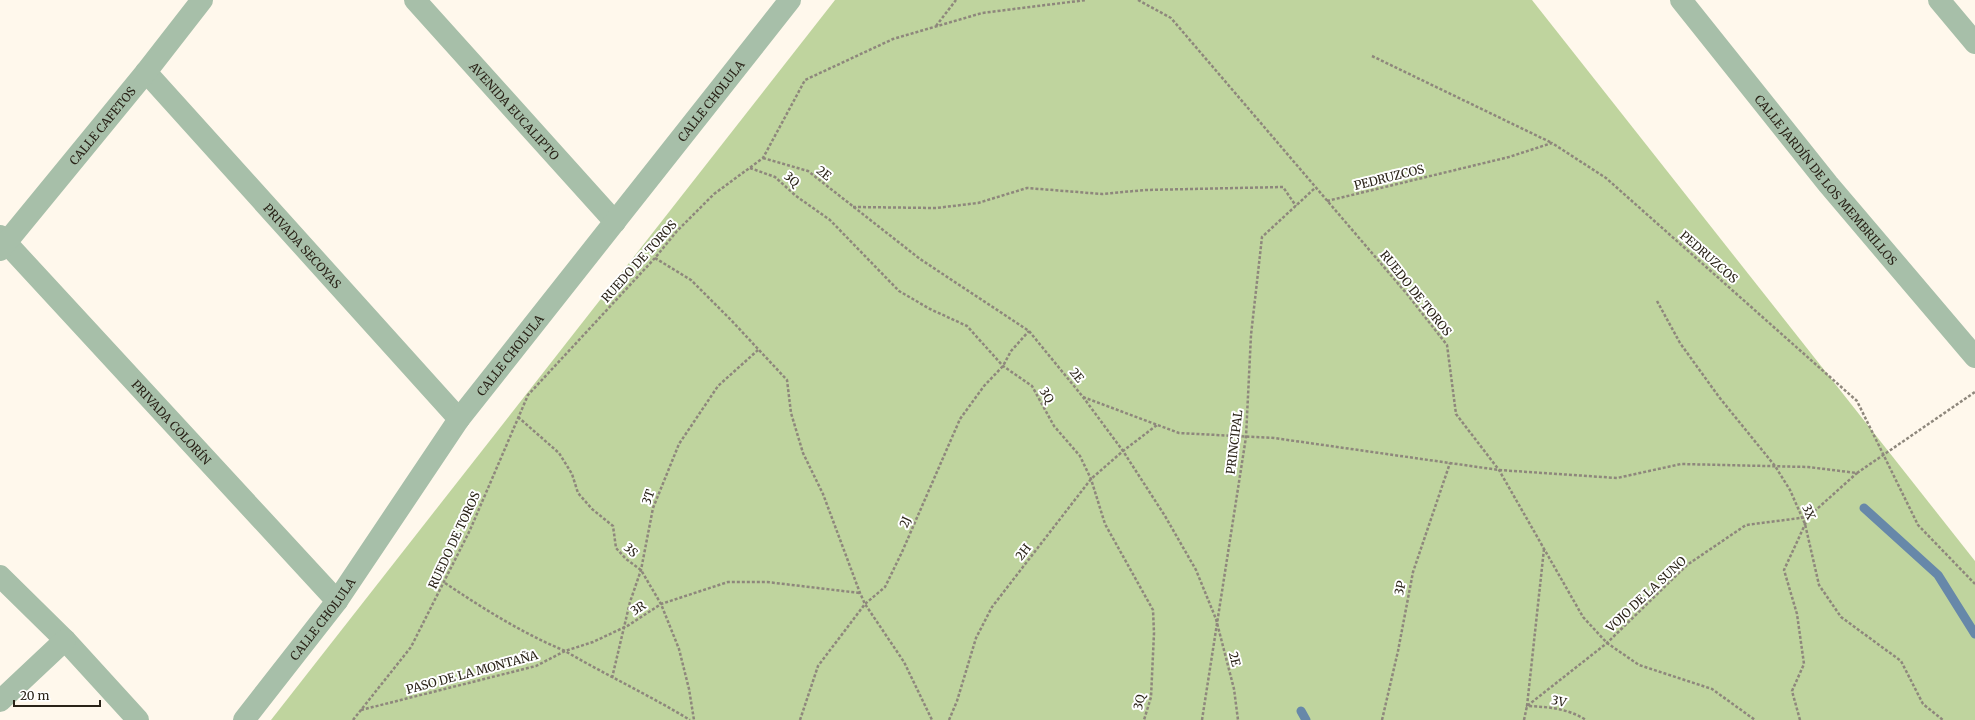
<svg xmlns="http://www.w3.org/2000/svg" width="1975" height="720" viewBox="0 0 1975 720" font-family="Merriweather,serif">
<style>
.green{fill:#bfd49e}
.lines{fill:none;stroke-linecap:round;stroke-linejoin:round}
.stream{stroke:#6788a9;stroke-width:9}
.path{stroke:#8e877c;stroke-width:2.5;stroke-dasharray:3 2;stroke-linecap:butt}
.minor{stroke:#a7bfa9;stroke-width:22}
.labels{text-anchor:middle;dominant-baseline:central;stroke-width:4;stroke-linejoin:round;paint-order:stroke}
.street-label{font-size:12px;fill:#2a2318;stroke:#fff}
</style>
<rect width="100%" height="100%" fill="#fff8ec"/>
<polygon class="green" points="835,0 1532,0 1975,561 1975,720 271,720"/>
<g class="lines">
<g class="stream">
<polyline points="1864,508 1938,575 1975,634"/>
<polyline points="1301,711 1306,720"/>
</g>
<g class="path">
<polyline points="1138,0 1171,18 1407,294 1447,345 1456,414 1499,470 1583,617 1607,643 1639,665 1712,689 1755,720"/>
<polyline points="936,26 956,0"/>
<polyline points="1372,56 1552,143"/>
<polyline points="763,158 808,171 920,259 1029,331 1083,397 1123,451 1165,516 1196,570 1216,619 1234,689 1238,720"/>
<polyline points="750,168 775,177 796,196 830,220 899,291 930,309 967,326 1003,366 1032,386 1054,426 1080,456 1091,479 1105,524 1153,610 1154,633 1151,697 1144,720"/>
<polyline points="1327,201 1509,157 1552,143 1606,178 1857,401 1918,525 1975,584"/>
<polyline points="853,207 936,208 978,203 1027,188 1102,194 1145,190 1283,187 1296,206"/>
<polyline points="655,258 691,280 731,320 787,380 791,413 803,453 823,494 860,593 865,604 904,662 932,720"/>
<polyline points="1657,301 1680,343 1719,397 1775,466 1790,490 1805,524 1819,585 1841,617 1901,661 1923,704 1943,720"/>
<polyline points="1083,397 1179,433 1274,438 1499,470 1617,478 1681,464 1808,467 1857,473 1975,392"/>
<polyline points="518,417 559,453 572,474 578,493 592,509 613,526 616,548 626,559 641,570 661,604 679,649 689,689 694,720"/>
<path d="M 1544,549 L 1527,706 C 1548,707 1567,708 1586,720"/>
<path d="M 445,583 C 484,609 522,633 565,651 L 593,642 L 629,625 L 661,604 L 728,582 L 767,582 L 860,593"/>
<polyline points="612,678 630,602 641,570 653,508 679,444 718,386 758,350"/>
<path d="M 361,710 L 536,666 L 565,651 C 606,675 649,695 690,720"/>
<polyline points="353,720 411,647 470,530 528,395 655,258 677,231 714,194 763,158 805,80 893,39 982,13 1086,0"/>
<polyline points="800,720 818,666 865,604 885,587 902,552 960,419 984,386 1003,366 1011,351 1029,331"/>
<polyline points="949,720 957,701 976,638 992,607 1091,479 1123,451 1157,425"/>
<polyline points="1202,720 1246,437 1251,335 1262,237 1315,188"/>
<polyline points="1382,720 1398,651 1413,572 1450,463"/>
<polyline points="1524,720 1527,706 1607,643 1687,565 1746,525 1808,517 1857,473"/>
<polyline points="1800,720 1792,691 1804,664 1797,614 1784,570 1808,518"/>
</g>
<g class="minor">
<path id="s1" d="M 415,0 L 615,222"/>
<path id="s2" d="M 1681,0 L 1828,184 L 1975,357"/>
<polyline points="1939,0 1975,43"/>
<path id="s3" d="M 146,72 L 459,419"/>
<path id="s4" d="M 0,236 L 337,601"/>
<path id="s5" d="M 0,250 L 146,72 L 202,0"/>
<polyline points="0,576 65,640 138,720"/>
<polyline points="0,701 65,640"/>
<path id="s6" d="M 244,720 L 337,601 L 459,419 L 790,0"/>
</g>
</g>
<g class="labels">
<g class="street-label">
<text stroke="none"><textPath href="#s6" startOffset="776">CALLE CHOLULA</textPath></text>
<text stroke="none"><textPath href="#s1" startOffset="149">AVENIDA EUCALIPTO</textPath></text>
<text stroke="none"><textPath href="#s5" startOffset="161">CALLE CAFETOS</textPath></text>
<text transform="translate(824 173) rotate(38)">2E</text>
<text transform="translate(1389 177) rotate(-14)">PEDRUZCOS</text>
<text transform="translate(792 179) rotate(42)">3Q</text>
<text stroke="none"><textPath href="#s2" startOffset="231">CALLE JARDÍN DE LOS MEMBRILLOS</textPath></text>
<text stroke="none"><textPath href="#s3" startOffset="234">PRIVADA SECOYAS</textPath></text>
<text transform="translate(1709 257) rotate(41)">PEDRUZCOS</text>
<text transform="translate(639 261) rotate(-48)">RUEDO DE TOROS</text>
<text transform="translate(1416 293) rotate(51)">RUEDO DE TOROS</text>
<text stroke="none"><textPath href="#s6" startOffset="452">CALLE CHOLULA</textPath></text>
<text transform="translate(1077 375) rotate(51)">2E</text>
<text transform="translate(1047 395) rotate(61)">3Q</text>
<text stroke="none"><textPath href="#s4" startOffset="253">PRIVADA COLORÍN</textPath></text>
<text transform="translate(1234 442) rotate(-83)">PRINCIPAL</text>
<text transform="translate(648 497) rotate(-70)">3T</text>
<text transform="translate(1809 512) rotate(67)">3X</text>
<text transform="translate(905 522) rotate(-67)">2J</text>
<text transform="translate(454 540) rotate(-65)">RUEDO DE TOROS</text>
<text transform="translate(631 550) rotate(44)">3S</text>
<text transform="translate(1023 552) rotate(-52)">2H</text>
<text transform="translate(1400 588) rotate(-77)">3P</text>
<text transform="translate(1646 594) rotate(-43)">VOJO DE LA SUNO</text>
<text transform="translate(638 608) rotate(-33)">3R</text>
<text stroke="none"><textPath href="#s6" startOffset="128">CALLE CHOLULA</textPath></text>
<text transform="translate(1235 659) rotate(76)">2E</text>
<text transform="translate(472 672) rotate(-15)">PASO DE LA MONTAÑA</text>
<text transform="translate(1559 701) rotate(13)">3V</text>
<text transform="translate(1139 702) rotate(-77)">3Q</text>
</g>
</g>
<path d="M14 700v6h86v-6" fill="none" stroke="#2a2318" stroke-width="2"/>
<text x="20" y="700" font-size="12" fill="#2a2318" stroke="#ffffff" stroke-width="3" paint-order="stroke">20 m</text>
</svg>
